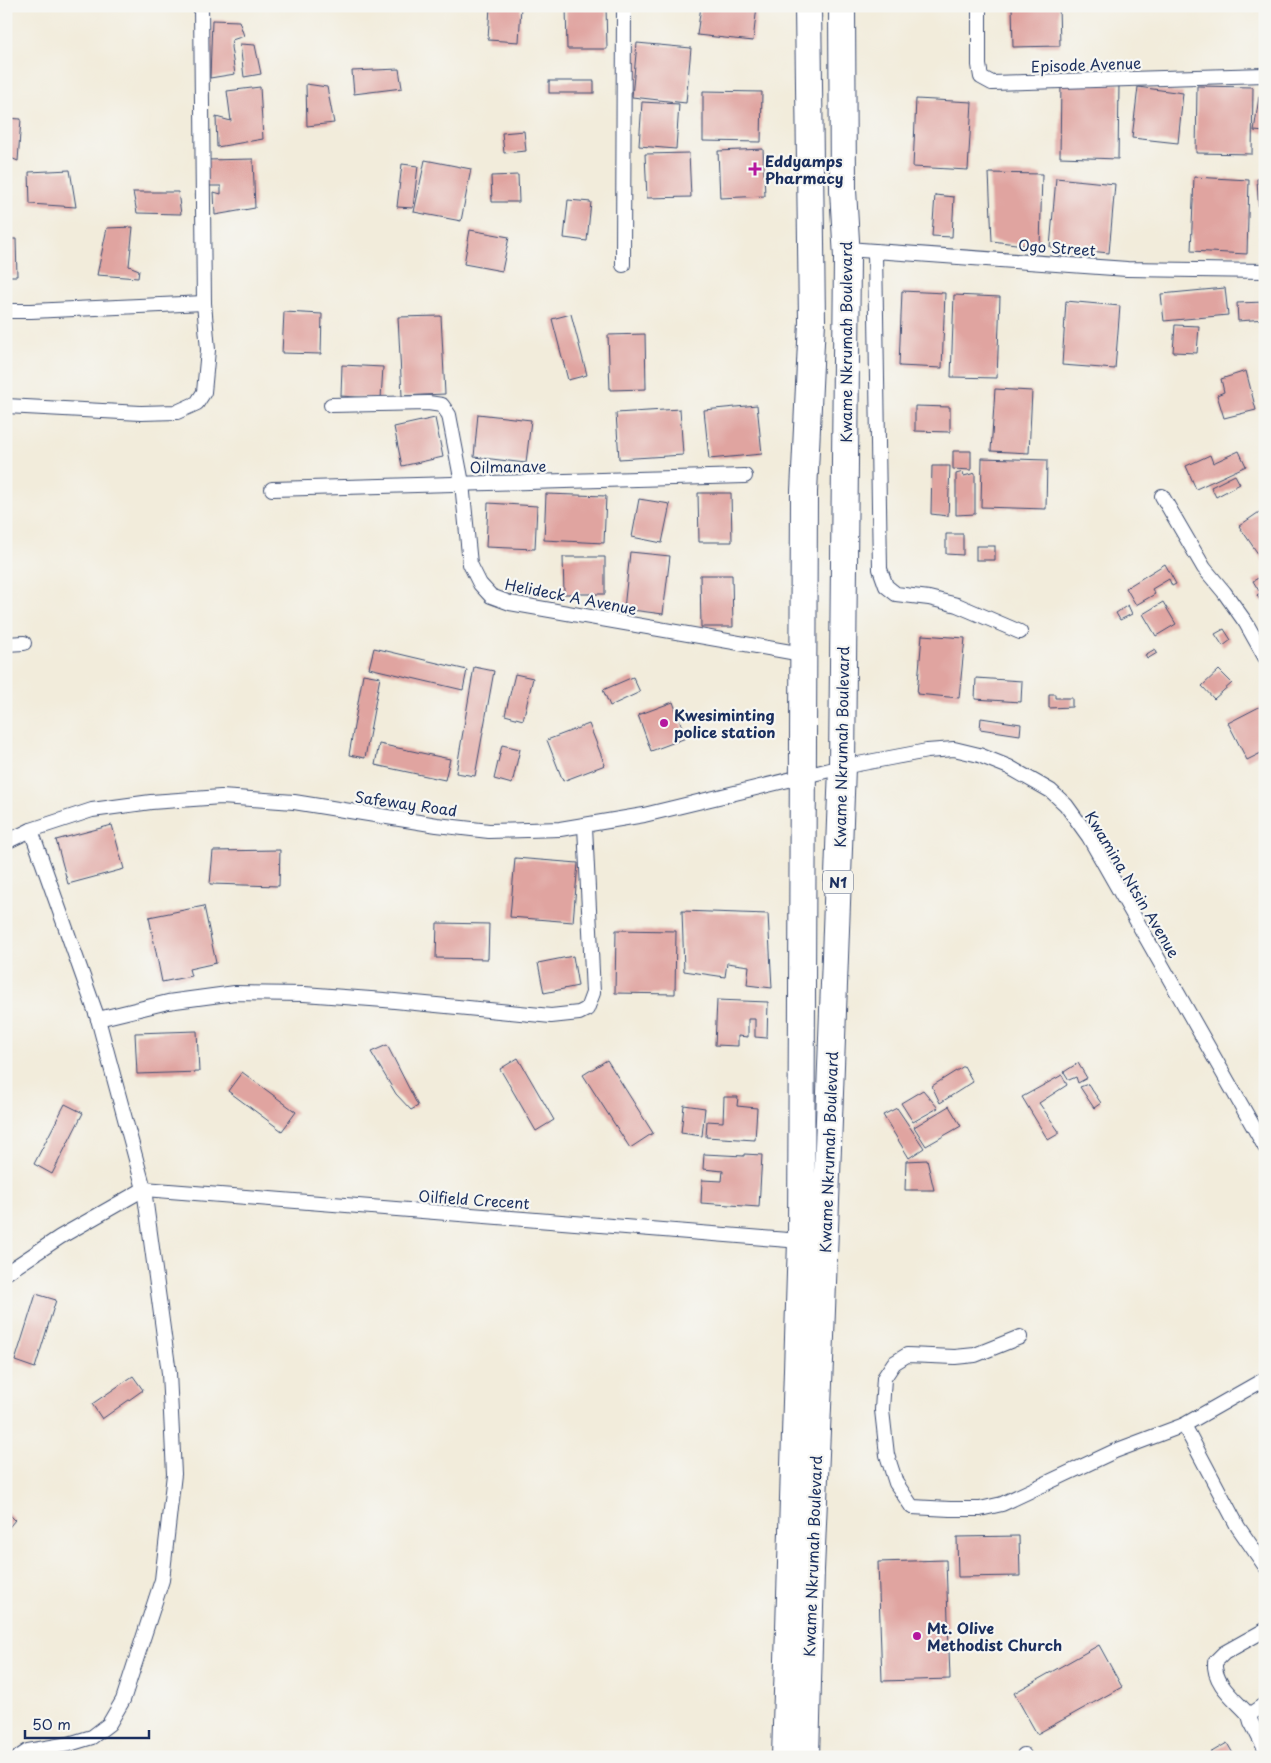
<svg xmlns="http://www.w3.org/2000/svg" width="1271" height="1763" viewBox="0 0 1271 1763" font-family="'Playpen Sans',sans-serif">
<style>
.building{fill:#e0a4a0}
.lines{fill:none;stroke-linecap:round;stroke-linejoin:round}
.street-casing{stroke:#3b4b71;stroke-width:16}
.highway-casing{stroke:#3b4b71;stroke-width:28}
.street{stroke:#fff;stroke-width:14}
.highway{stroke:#fff;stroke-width:26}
.poi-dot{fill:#b5179e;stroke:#f6f6f2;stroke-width:2}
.labels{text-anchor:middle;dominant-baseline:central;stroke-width:4.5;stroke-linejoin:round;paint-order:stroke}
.shield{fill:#f6f6f2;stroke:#5d6b8a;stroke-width:1}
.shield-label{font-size:14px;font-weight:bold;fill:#1b2f5e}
.street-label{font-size:15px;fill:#1b2f5e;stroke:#f6f6f2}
.poi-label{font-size:15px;font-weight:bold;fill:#1b2f5e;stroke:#f6f6f2;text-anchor:start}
</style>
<rect width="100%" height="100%" fill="#f6f6f2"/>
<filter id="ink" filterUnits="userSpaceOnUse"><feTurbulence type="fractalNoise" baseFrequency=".02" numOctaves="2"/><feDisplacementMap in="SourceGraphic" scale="10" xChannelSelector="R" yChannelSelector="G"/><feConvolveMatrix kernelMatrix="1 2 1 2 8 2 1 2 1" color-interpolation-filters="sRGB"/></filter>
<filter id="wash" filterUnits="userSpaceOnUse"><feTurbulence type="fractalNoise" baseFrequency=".0096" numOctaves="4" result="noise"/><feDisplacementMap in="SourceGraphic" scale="20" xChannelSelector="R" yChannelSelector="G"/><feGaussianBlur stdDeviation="1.12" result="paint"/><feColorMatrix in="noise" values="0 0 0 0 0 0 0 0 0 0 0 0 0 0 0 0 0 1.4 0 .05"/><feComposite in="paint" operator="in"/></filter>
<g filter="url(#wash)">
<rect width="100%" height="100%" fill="#f2ecdb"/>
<g id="blocks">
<g class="building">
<polygon points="490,6 521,6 519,42 488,40"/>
<polygon points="566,6 606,6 607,49 567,49"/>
<polygon points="701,6 757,6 753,41 697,35"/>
<polygon points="1012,6 1059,6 1060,46 1013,47"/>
<polygon points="212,20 239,21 244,36 232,40 231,47 235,74 210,78"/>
<polygon points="637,43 691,48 686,103 632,97"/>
<polygon points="240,44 255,45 261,74 244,77"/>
<polygon points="399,69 402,88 354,94 352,71"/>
<rect x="549" y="81" width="45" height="12"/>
<polygon points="1061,83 1119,84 1118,159 1060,157"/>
<polygon points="306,84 327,87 334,123 307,126"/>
<polygon points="1197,86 1253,87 1252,154 1196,153"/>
<polygon points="260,87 263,139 217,147 216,117 231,121 227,91"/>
<polygon points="1138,87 1183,93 1178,143 1132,138"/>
<polygon points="703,91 762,92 761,142 703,141"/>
<polygon points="1259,97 1265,97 1265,132 1254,131"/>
<polygon points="916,99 972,102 968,170 913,167"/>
<polygon points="642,102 679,104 676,149 639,146"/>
<polygon points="6,118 21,119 18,161 6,156"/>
<polygon points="524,131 526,151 504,153 502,133"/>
<polygon points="763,149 765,196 720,198 718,151"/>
<polygon points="689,153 691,197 647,198 645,154"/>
<polygon points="253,159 255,208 215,215 214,192 221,194 221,186 207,186 206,160"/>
<polygon points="425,160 471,169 461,221 414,212"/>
<polygon points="402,164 418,166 413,208 397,207"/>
<polygon points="70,170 76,207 30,204 29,172"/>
<polygon points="989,173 1042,174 1040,247 992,241"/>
<polygon points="518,175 519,202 492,202 491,176"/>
<polygon points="1194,177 1249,180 1247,254 1191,251"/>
<polygon points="1056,178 1115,184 1109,253 1050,247"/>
<polygon points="1265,178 1265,250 1261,251 1257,179"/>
<polygon points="133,192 178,192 181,214 137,213"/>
<polygon points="935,195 954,197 952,237 932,236"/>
<polygon points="568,200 591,202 587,241 564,238"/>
<polygon points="133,227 129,266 139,270 138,278 97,275 107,228"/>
<polygon points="470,230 509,237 502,271 464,264"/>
<polygon points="6,239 16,239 17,276 6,276"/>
<polygon points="1225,288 1228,315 1164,321 1161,294"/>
<polygon points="902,291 945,293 942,368 899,366"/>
<polygon points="954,295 1000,297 997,378 951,377"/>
<polygon points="1066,301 1120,306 1115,369 1062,365"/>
<polygon points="1265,302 1265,319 1238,321 1237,303"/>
<polygon points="284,312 322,314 321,354 282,353"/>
<polygon points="571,314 587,375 568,380 552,319"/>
<polygon points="441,316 445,394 402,396 398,317"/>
<polygon points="1175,325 1199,326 1197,353 1173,352"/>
<polygon points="645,334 646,389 610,390 608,335"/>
<polygon points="342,365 383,367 381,399 341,396"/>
<polygon points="1246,371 1256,410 1224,418 1217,395 1224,392 1221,379"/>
<polygon points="995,389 1032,391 1029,453 991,451"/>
<polygon points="757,405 762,454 709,459 704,410"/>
<polygon points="915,406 950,407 950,432 915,431"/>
<polygon points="680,409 683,455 619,459 616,413"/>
<polygon points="478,414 531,420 526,463 474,457"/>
<polygon points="435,418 443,457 402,466 394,427"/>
<polygon points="953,451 971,451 971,470 953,469"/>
<polygon points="1239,451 1246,466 1196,489 1186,466 1210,455 1213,463"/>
<polygon points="982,458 1047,460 1046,509 981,507"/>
<polygon points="932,466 950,466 948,516 931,514"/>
<polygon points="963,472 964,476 975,473 975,514 956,515 956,474"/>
<polygon points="1235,475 1240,484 1216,497 1211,487"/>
<polygon points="698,493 731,493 732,542 699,542"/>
<polygon points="546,494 606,496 604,543 544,540"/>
<polygon points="639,499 670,504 662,543 632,537"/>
<polygon points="488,503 537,506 535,549 486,547"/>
<polygon points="1265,508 1265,564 1239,526"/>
<polygon points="946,534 963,534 963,555 946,554"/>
<rect x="976" y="546" width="19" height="14"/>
<polygon points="630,552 670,556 663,614 624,609"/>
<polygon points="563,557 605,557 605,594 564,594"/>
<polygon points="1165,564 1176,584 1172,586 1169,579 1152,589 1155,594 1136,605 1126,588"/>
<polygon points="700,575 732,575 733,627 701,627"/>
<polygon points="1262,576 1265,581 1265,588 1259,591 1253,581"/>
<polygon points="1265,590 1265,600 1261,602 1257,595"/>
<polygon points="1163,602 1176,624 1156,636 1143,614"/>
<polygon points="1128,605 1132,614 1120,620 1116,613"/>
<polygon points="1224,629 1231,640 1223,646 1215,634"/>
<polygon points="922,635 965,638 959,698 917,694"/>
<polygon points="374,648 467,670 463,690 369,668"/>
<polygon points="1155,649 1157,653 1147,659 1145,655"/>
<polygon points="474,667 494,671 475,776 456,773"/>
<polygon points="1219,670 1232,683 1214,699 1202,686"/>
<polygon points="363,674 380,677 365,758 349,755"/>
<polygon points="515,674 533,678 523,720 505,715"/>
<polygon points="633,677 640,692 610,706 603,690"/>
<polygon points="976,678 1022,681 1021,702 975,699"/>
<polygon points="1049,694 1055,694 1055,698 1072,698 1072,707 1049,708"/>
<polygon points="673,702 686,738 651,751 638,715"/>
<polygon points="1265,704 1265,751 1247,760 1228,723"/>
<polygon points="981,718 1021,724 1020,735 980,729"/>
<polygon points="589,724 605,765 563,781 547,740"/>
<polygon points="379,744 450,759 445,780 375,765"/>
<polygon points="502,745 520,749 512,784 494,779"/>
<polygon points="112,825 124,869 68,884 56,840"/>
<polygon points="280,850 279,886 210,884 213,851"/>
<polygon points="515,858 578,863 573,922 510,917"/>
<polygon points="204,906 216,963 189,969 191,976 162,982 149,917"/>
<polygon points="682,911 768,914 772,988 747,985 749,966 727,963 725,977 684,971"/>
<polygon points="437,923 489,924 488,959 436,958"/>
<polygon points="616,930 676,931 675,994 615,993"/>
<polygon points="573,956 578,986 544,993 538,963"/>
<polygon points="717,1000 768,1002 767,1038 755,1037 755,1019 748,1019 748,1037 738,1036 738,1046 715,1045"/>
<polygon points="197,1031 199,1072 137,1074 135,1033"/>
<polygon points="387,1045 418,1106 411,1110 396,1094 371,1052"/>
<polygon points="518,1058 554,1120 536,1131 500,1069"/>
<polygon points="607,1060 653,1133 630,1148 583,1075"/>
<polygon points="1078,1063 1087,1078 1078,1083 1076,1077 1069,1080 1064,1072"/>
<polygon points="964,1066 973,1082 940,1103 932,1086"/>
<polygon points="242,1072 296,1112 282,1131 228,1091"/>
<polygon points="1062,1075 1067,1085 1039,1103 1060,1133 1048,1140 1022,1097"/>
<polygon points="1088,1084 1101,1103 1094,1108 1080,1087"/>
<polygon points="923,1090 938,1108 913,1122 901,1103"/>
<polygon points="724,1097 738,1097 737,1106 757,1108 755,1140 706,1137 707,1121 723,1122"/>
<polygon points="65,1104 83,1113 52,1174 34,1164"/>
<polygon points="684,1105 705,1108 702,1136 681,1133"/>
<polygon points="949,1106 961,1126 926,1146 914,1127"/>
<polygon points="897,1108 924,1148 909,1158 883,1115"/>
<polygon points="704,1154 744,1156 744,1154 762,1155 759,1207 701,1203 702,1180 722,1181 723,1171 703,1169"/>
<polygon points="927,1160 934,1190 905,1190 906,1161"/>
<polygon points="36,1294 56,1300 35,1368 15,1361"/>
<polygon points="133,1376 143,1390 102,1419 92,1404"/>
<polygon points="6,1511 15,1520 6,1531"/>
<polygon points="1019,1536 1020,1576 958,1577 957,1537"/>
<polygon points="946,1560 950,1679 882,1681 878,1562"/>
<polygon points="1099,1645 1122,1687 1037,1734 1014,1693"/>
<polygon points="1227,1743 1235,1757 1203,1757"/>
</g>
</g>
</g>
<g filter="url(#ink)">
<use href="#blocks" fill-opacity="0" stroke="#3b4b71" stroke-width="1"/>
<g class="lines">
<g class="street-casing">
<g id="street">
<polyline points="979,6 979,65 981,77 992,83 1265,75"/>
<polyline points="847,249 1127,269 1265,271"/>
<polyline points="875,251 880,569 886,586 896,594 929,598 957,605 1020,632"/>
<polyline points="623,265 624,6"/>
<polyline points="6,311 31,311 204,303"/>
<polyline points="331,405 428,403 442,405 449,415 462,483 470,564 480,584 491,596 510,603 802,654"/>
<polyline points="6,406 141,413 177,412 197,403 204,392 208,350 204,303 201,6"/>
<polyline points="272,489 745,476"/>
<polyline points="1162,496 1204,568 1224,592 1246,623 1265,657"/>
<polyline points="6,644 24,643"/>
<polyline points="6,842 31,830 92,810 151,802 221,797 294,802 437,825 489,831 560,829 644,815 842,767 927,751 954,749 979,755 1009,767 1051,791 1066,805 1089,837 1265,1147"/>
<polyline points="98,1019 168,1002 235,993 304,994 384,1000 551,1016 579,1013 587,1009 593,993 585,826"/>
<polyline points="144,1189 801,1241"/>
<polyline points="6,1273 60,1237 144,1189"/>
<polyline points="1020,1337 975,1355 955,1357 907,1355 894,1363 884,1378 882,1410 887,1455 896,1483 912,1507 950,1509 980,1509 1002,1504 1115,1451 1184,1425 1265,1379"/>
<polyline points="1184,1425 1238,1527 1265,1566"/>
<path d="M 1265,1630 L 1224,1653 L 1215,1662 C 1213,1684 1236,1700 1249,1715 L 1251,1722 L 1265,1749"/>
<polyline points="1249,1715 1265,1704"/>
<polyline points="1024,1755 1025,1757"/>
<polyline points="19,1757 28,1751 69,1744 92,1737 109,1724 123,1700 162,1580 174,1474 169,1373 144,1189 98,1019 31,830"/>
</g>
</g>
<g class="highway-casing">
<g id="highway">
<polyline points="785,1757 801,1241 804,492 812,321 808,6"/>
<polyline points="806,1757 811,1570 821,1337 842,767 847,258 843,190 842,6"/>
</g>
</g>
<use href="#street" class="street"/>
<use href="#highway" class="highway"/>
</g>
</g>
<g class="poi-dot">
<path d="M752.5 161.5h5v5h5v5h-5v5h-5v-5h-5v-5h5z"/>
<circle cx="664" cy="723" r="5"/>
<circle cx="917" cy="1636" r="5"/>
</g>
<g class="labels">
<rect class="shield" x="823" y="870.5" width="30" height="23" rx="4"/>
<g class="shield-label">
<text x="838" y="882">N1</text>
</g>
<g class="street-label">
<text transform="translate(1086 64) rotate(-2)">Episode Avenue</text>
<text transform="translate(1057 247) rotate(4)">Ogo Street</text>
<text transform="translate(845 342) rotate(-90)">Kwame Nkrumah Boulevard</text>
<text transform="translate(508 466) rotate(-1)">Oilmanave</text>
<text transform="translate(571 596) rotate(11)">Helideck A Avenue</text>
<text transform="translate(841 747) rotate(-89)">Kwame Nkrumah Boulevard</text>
<text transform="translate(406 803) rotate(8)">Safeway Road</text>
<text transform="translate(1133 884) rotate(59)">Kwamina Ntsin Avenue</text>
<text transform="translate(828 1152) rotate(-88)">Kwame Nkrumah Boulevard</text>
<text transform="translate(474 1199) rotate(4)">Oilfield Crecent</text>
<text transform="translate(812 1556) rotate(-88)">Kwame Nkrumah Boulevard</text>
</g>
<g class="poi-label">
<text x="765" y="160">Eddyamps<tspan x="765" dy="17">Pharmacy</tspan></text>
<text x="674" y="714">Kwesiminting<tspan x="674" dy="17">police station</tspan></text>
<text x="927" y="1627">Mt. Olive<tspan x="927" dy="17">Methodist Church</tspan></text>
</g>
</g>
<rect width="1271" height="1763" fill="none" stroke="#f6f6f2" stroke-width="25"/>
<path d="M25 1730v8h124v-8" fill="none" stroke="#1b2f5e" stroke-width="2.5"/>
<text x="32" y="1730" font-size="15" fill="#1b2f5e" stroke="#f6f6f2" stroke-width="4" paint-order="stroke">50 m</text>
</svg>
